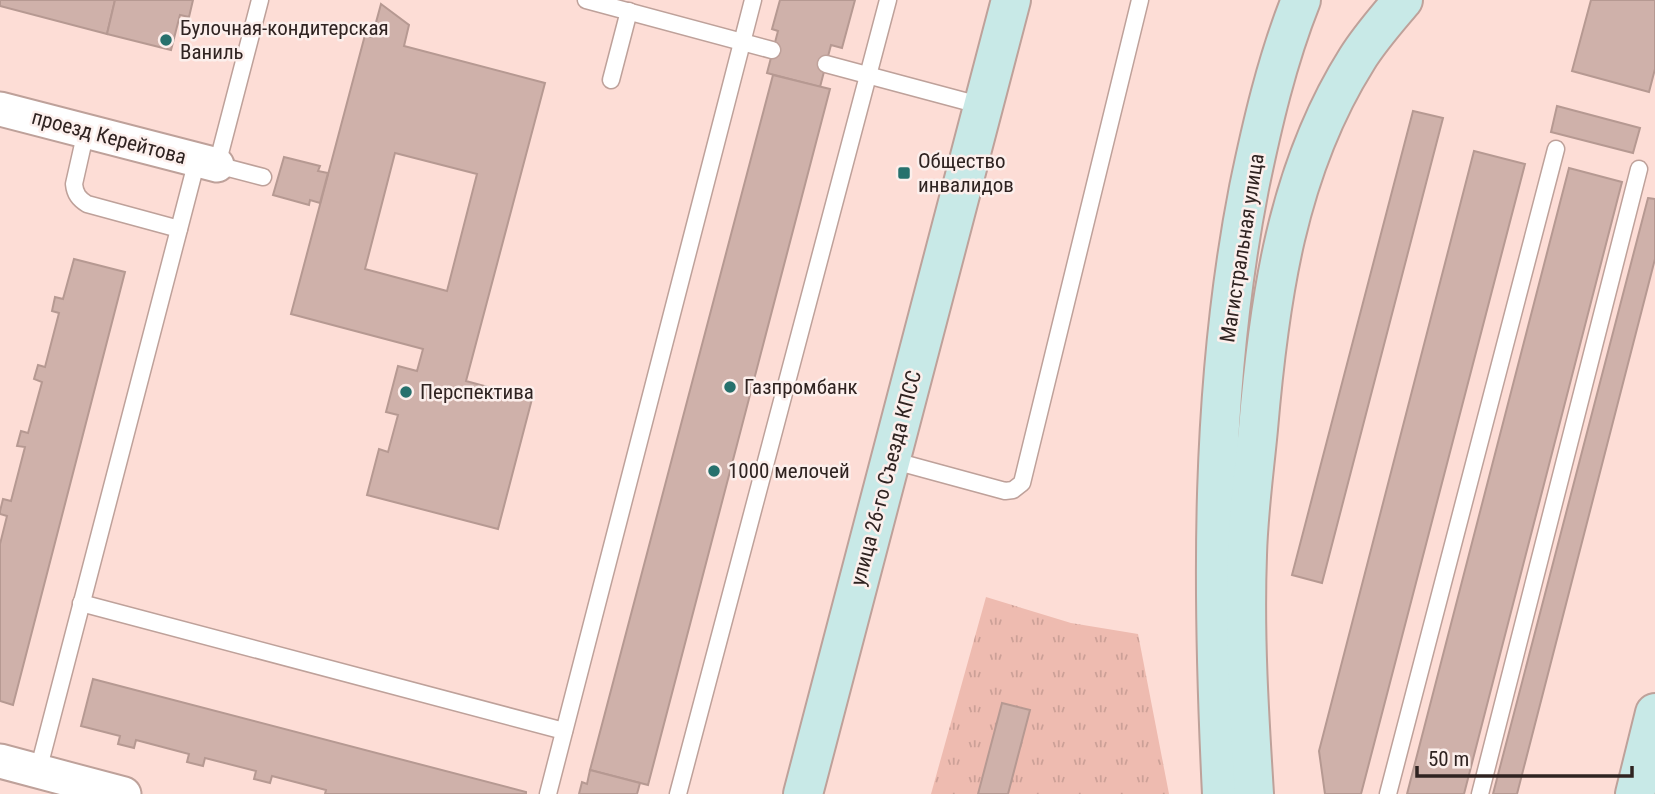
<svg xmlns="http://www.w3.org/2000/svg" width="1655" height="794" viewBox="0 0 1655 794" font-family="'Roboto Condensed',sans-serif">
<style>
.park{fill:url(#park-tufts)}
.building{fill:#cfb1aa;stroke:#b69992;stroke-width:2;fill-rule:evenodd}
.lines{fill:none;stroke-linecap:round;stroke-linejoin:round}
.lane-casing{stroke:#bea19a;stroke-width:19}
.street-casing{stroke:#bea19a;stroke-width:37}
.secondary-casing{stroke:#bea19a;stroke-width:42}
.lane{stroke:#fff;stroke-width:16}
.street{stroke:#fff;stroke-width:33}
.secondary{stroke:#c8e9e7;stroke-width:38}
.poi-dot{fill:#27716d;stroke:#fcefec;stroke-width:2.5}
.labels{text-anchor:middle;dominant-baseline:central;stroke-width:5;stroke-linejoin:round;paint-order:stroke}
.poi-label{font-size:21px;fill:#2f2321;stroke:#fcefec;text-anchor:start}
.street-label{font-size:21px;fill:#2f2321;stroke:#fcefec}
</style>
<defs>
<pattern id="park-tufts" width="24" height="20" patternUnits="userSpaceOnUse" patternTransform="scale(1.75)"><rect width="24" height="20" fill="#eebbb0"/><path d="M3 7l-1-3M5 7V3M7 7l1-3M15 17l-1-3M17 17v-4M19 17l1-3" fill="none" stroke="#cca097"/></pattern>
</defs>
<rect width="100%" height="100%" fill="#fdddd6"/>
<polygon class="park" points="986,597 1071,623 1138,634 1169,794 931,794"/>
<g class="building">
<polygon points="0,0 115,0 107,34 0,6"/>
<polygon points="115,0 193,0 189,17 180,15 171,50 107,34"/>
<polygon points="780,0 855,0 842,48 831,45 820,87 767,73 778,31 772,29"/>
<polygon points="1591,0 1655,0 1655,69 1649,92 1572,71"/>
<path d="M 381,4 L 409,25 L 404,46 L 545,83 L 466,381 L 532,399 L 498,529 L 367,495 L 379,449 L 388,452 L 398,415 L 386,412 L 398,366 L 417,371 L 423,349 L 291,314 L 365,35 L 372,37 ZM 395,153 L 477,174 L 447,291 L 365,269 Z"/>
<polygon points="773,75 830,89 648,785 590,770"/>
<polygon points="1557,106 1640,128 1633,153 1551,132"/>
<polygon points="1413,111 1443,118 1322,583 1292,575"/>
<polygon points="1474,151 1525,164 1361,794 1325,794 1319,751"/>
<polygon points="284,157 320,166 318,171 328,173 320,203 310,200 309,205 273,195"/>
<polygon points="1569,168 1622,182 1464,794 1407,794"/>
<polygon points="1648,198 1655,199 1655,259 1517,794 1493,794"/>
<polygon points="74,259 125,272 13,705 0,701 0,544 7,516 0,514 0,511 3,499 11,501 25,447 17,446 21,431 28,433 42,382 34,379 38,365 45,367 59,313 52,311 55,297 63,299"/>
<polygon points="93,679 526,792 526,794 325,794 326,790 272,776 270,783 254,779 256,771 205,758 203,766 187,762 189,754 136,740 134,748 118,744 120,736 81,726"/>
<polygon points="1002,703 1030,710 1008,794 978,794"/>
<polygon points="590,770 640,783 637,794 579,794 582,782 587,784"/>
</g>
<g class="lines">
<g class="lane-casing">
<g id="lane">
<polyline points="260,0 217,165 263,177"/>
<polyline points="586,0 772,50"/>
<polyline points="826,64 983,106"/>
<polyline points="611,80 629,11"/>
<path d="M 86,131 L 74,184 C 75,194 79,199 87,204 L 179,229"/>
<polyline points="891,460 1005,491 1013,490 1022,483 1140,0"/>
<polyline points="81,603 564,731"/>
<polyline points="38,771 197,160"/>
<polyline points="548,794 753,0"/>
<polyline points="678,794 888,0"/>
<polyline points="1388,794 1556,149"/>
<polyline points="1480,794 1639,169"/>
</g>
</g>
<g class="street-casing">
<g id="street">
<polyline points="0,109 217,165"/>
<polyline points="0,761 124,794"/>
</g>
</g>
<g class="secondary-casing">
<g id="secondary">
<polyline points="803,794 1011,0"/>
<path d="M 1222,794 C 1212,591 1210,388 1249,188 C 1262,125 1277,60 1301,0"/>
<path d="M 1254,794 C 1249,715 1244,635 1247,555 C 1248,513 1254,471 1258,429 C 1269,300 1287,170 1357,59 C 1370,38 1387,19 1403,0"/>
<polyline points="1635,794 1655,713"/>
</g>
</g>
<use href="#lane" class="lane"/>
<use href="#street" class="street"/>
<use href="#secondary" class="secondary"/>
</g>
<g class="poi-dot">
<circle cx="166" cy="40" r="7"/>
<rect x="897" y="166" width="14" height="14" rx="3.5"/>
<circle cx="730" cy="387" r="7"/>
<circle cx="406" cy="392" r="7"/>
<circle cx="714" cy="471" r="7"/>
</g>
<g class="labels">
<g class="poi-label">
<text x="180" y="28">Булочная-кондитерская<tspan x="180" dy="24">Ваниль</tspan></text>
<text x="918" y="161">Общество<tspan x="918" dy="24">инвалидов</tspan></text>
<text x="744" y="387">Газпромбанк</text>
<text x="420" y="392">Перспектива</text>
<text x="728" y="471">1000 мелочей</text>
</g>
<g class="street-label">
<text transform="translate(109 137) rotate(15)">проезд Керейтова</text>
<text transform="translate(1242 248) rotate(-81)">Магистральная улица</text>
<text transform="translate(886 478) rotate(-75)">улица 26-го Съезда КПСС</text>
</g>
</g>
<path d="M1417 766v10h215v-10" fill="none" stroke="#2f2321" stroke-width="3.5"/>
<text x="1428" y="766" font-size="21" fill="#2f2321" stroke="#fcefec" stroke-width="5" paint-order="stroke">50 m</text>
</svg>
